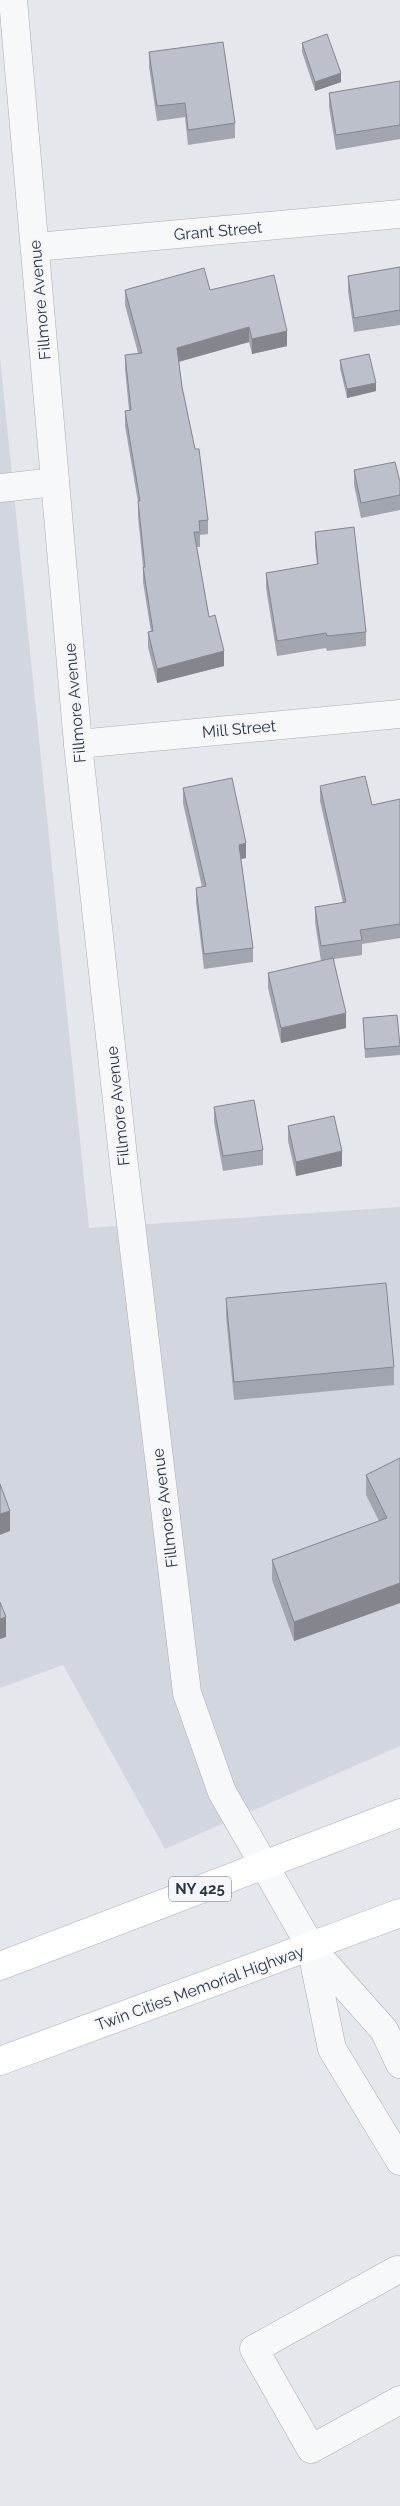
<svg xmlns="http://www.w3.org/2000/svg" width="400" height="2506" viewBox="0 0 400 2506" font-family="Raleway,sans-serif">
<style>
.built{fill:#d2d6de}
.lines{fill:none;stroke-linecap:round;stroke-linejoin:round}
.minor-casing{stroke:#a9aeb7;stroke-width:29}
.major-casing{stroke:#a3abb8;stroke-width:29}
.minor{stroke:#f7f8fa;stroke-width:28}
.major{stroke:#fff;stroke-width:28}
.wall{fill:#a1a5ae}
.shaded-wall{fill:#83868d}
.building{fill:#bbc0ca;stroke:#83868d}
.labels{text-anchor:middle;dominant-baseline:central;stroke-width:4;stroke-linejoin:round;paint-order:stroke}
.shield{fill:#f4f6f9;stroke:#676e7b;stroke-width:1}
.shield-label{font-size:15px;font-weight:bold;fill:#2b3445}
.street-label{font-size:16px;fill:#2b3445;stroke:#f4f6f9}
</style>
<rect width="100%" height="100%" fill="#e4e7ec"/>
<polygon class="built" points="0,358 89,1228 400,1207 400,1746 165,1849 63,1665 0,1688"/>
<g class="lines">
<g class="minor-casing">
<g id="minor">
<polyline points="13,0 78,744 124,1165 187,1693 222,1792 311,1947 332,2049 400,2161"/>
<polyline points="36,247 400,214"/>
<polyline points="0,488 55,482"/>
<polyline points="78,744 400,714"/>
<polyline points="312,1949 384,2030 400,2064"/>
<polyline points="397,2270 254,2349 311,2449 400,2400"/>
</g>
</g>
<g class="major-casing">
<g id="major">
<polyline points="0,1966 400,1813"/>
<polyline points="0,2061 400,1913"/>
</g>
</g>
<use href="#minor" class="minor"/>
<use href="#major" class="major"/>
</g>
<g class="wall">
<polygon points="302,43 341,82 315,91 302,52"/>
<polygon points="149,52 235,123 235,138 188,145 185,117 157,121 149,67"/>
<polygon points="400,81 400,139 336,150 329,107 329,93"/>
<polygon points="400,267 400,325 354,332 348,291 348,276"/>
<polygon points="125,290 210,290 287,346 252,354 249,342 179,362 182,387 208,520 208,534 200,535 200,547 197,547 209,617 224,666 157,683 148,647 148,632 151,632 143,582 143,567 138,516 138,502 125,426 125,411 129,410 125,369 125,355 138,353 125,305"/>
<polygon points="340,360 376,391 347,398 340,368"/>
<polygon points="354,470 400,482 400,510 361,518 354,485"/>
<polygon points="315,532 366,632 366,646 327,651 326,648 277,656 266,588 266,573 317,565 315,546"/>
<polygon points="320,786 372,805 400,799 400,938 362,944 362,955 334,959 346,1028 281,1043 268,988 268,973 321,961 315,922 315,907 343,903 320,801"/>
<polygon points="183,788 246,858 241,859 253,948 253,962 204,969 196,902 196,888 202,887 183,803"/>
<polygon points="363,1018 400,1046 400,1055 365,1058"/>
<polygon points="214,1107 263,1150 263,1165 223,1171 214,1122"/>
<polygon points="288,1126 342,1166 296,1176 288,1141"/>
<polygon points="226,1298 394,1367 394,1385 234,1400 226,1316"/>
<polygon points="400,1458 400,1603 294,1641 272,1580 272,1560 379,1521 366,1495 366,1475"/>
</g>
<g class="shaded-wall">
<polygon points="341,73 341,82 315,91 315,82"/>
<polygon points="249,327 249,342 177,362 177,348"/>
<polygon points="287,331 287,346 252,354 252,339"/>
<polygon points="376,383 376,391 347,398 347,389"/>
<polygon points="224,651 224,666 157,683 157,669"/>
<polygon points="246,843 246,858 239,859 239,845"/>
<polygon points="346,1013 346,1028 281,1043 281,1028"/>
<polygon points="342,1151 342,1166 296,1176 296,1162"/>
<polygon points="10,1511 10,1531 0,1535 0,1514"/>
<polygon points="400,1583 400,1603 294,1641 294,1622"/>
<polygon points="6,1617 6,1637 0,1639 0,1619"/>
</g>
<g class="building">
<polygon points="327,34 341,73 315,82 302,43"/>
<polygon points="223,42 235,123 188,130 185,103 157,106 149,52"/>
<polygon points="400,81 400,125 336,135 329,93"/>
<polygon points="400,267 400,310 354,318 348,276"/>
<polygon points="204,268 210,290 274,275 287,331 252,339 249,327 177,348 182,387 195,449 199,449 208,520 199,521 200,532 194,532 209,617 215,615 224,651 157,669 148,632 153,631 143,567 145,567 138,501 140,501 125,411 131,410 125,355 142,353 125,290"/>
<polygon points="369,354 376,383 347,389 340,360"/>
<polygon points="395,462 400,482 400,495 361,503 354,470"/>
<polygon points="354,527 366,632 327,636 326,633 277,641 266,573 318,564 315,532"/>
<polygon points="365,776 372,805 400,799 400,924 360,930 362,940 321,946 315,907 346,902 320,786"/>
<polygon points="232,778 246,843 239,845 253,948 204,954 196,888 206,886 183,788"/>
<polygon points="333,958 346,1013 281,1028 268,973"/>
<polygon points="397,1015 400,1046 365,1049 363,1018"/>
<polygon points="254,1100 263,1150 223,1156 214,1107"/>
<polygon points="334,1116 342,1151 296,1162 288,1126"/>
<polygon points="386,1283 394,1367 234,1382 226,1298"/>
<polygon points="400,1458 400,1583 294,1622 272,1560 387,1518 366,1475"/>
<polygon points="0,1484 10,1511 0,1514"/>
<polygon points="0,1602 6,1617 0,1619"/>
</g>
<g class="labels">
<rect class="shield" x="169" y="1876.5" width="62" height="25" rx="4"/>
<g class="shield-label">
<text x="200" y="1889">NY 425</text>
</g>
<g class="street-label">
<text transform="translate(218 231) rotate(-5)">Grant Street</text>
<text transform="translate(40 300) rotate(-95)">Fillmore Avenue</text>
<text transform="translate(75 703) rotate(-95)">Fillmore Avenue</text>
<text transform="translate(239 729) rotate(-5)">Mill Street</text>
<text transform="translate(118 1106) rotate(-96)">Fillmore Avenue</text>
<text transform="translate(165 1508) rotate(-97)">Fillmore Avenue</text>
<text transform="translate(200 1988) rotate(-20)">Twin Cities Memorial Highway</text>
</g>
</g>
</svg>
